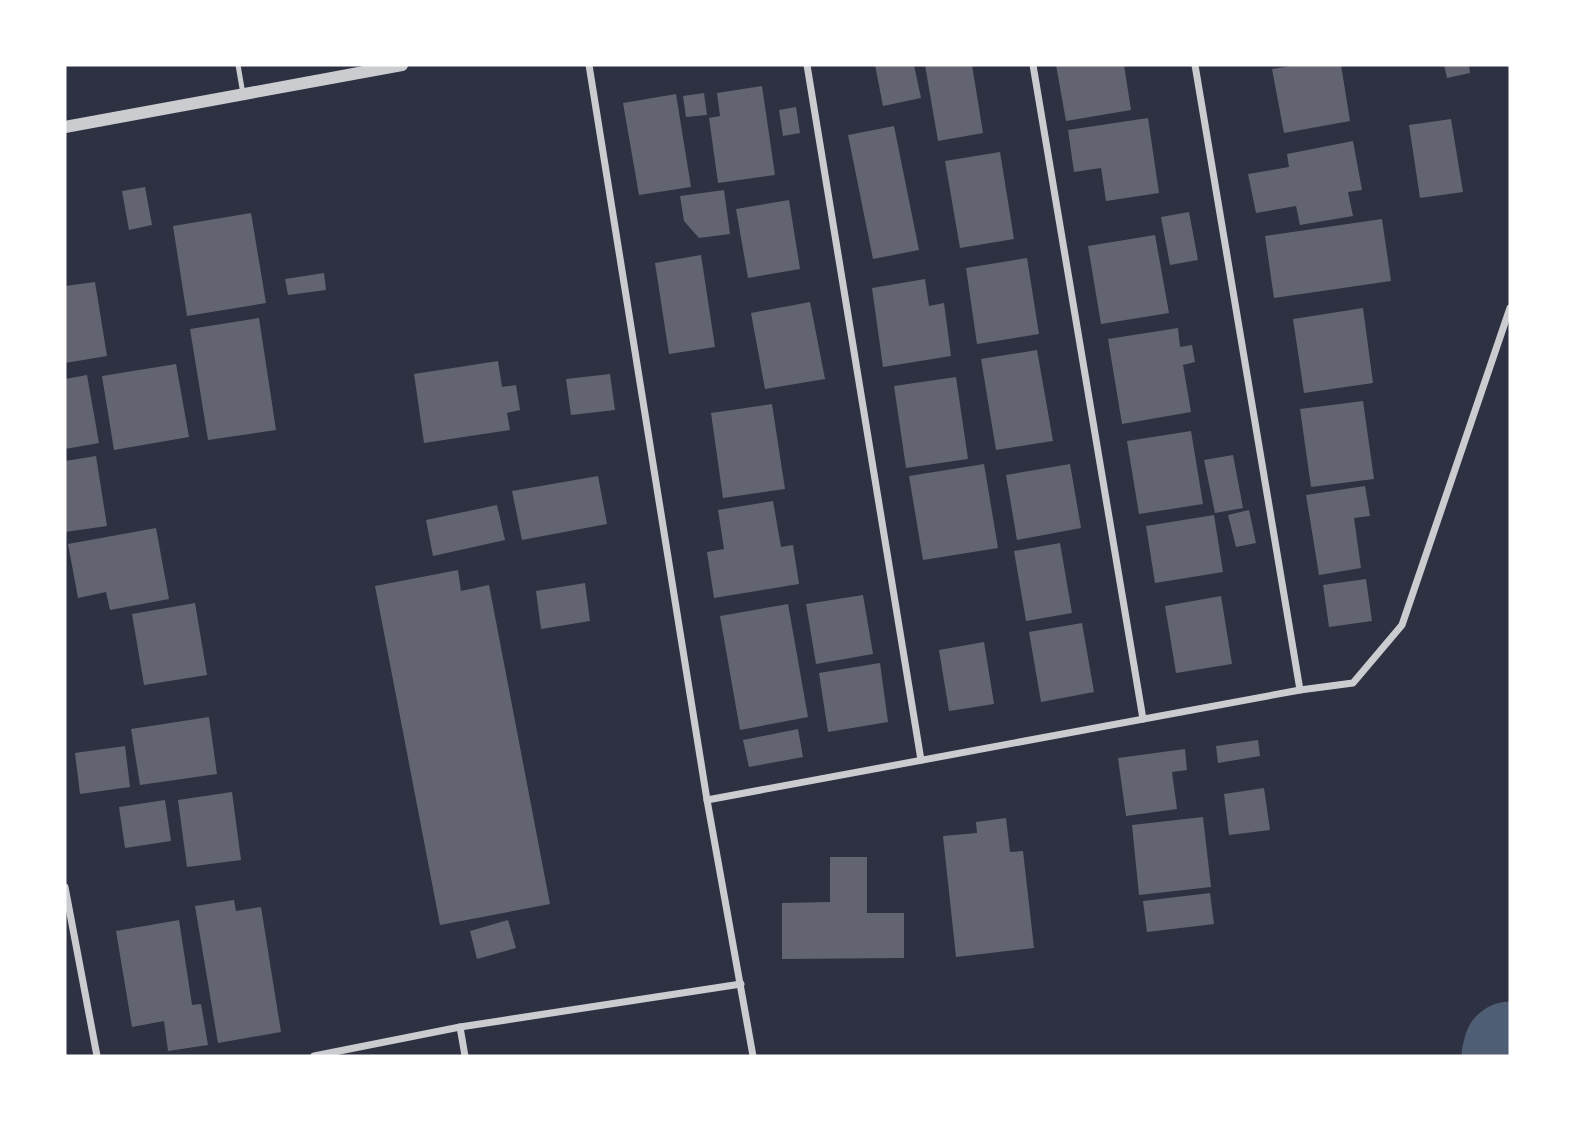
<svg xmlns="http://www.w3.org/2000/svg" width="1575" height="1121" viewBox="0 0 1575 1121" font-family="Figtree,sans-serif">
<style>
.lines{fill:none;stroke-linecap:round;stroke-linejoin:round}
.river{stroke:#4f5d75;stroke-width:93}
.building{fill:#626471}
.service{stroke:#caccd0;stroke-width:5}
.minor{stroke:#caccd0;stroke-width:7}
.tertiary{stroke:#caccd0;stroke-width:12}
</style>
<rect width="100%" height="100%" fill="#2d3142"/>
<g class="lines">
<polyline class="river" points="1508,1056 1510,1048"/>
</g>
<g class="building">
<polygon points="875,65 914,65 921,98 883,106"/>
<polygon points="925,65 972,65 983,133 938,141"/>
<polygon points="1056,65 1124,65 1131,110 1066,121"/>
<polygon points="1297,65 1341,65 1350,121 1284,133 1272,69"/>
<polygon points="1444,65 1469,65 1470,73 1447,78"/>
<polygon points="762,86 775,175 718,183 709,118 720,116 717,93"/>
<polygon points="704,93 707,115 686,117 683,96"/>
<polygon points="676,94 691,187 639,195 623,103"/>
<polygon points="796,107 800,133 783,136 779,110"/>
<polygon points="1148,118 1159,193 1106,201 1101,168 1074,172 1068,130"/>
<polygon points="1451,119 1463,192 1420,198 1409,125"/>
<polygon points="894,126 919,250 873,259 848,135"/>
<polygon points="1353,141 1362,190 1348,192 1353,216 1300,225 1296,206 1256,213 1248,174 1289,167 1287,154"/>
<polygon points="1000,152 1014,239 960,248 945,161"/>
<polygon points="145,187 152,225 129,230 122,191"/>
<polygon points="724,190 730,234 699,238 684,221 680,196"/>
<polygon points="789,200 800,269 748,278 736,209"/>
<polygon points="1189,212 1198,260 1170,265 1161,217"/>
<polygon points="251,213 266,303 187,316 173,226"/>
<polygon points="1382,219 1391,281 1274,298 1265,236"/>
<polygon points="1155,235 1169,313 1101,324 1088,246"/>
<polygon points="701,255 715,347 669,354 655,263"/>
<polygon points="1027,258 1039,334 977,344 966,268"/>
<polygon points="324,273 326,290 288,295 285,279"/>
<polygon points="925,279 929,306 944,303 951,356 883,367 872,288"/>
<polygon points="95,282 107,356 65,363 65,286"/>
<polygon points="810,302 825,379 765,389 751,313"/>
<polygon points="1363,308 1373,383 1304,393 1293,319"/>
<polygon points="259,318 276,430 208,440 190,329"/>
<polygon points="1178,328 1180,347 1192,345 1195,362 1183,365 1191,412 1122,424 1108,339"/>
<polygon points="1037,350 1053,441 996,450 981,359"/>
<polygon points="498,361 502,387 516,385 520,410 507,413 510,430 424,443 414,374"/>
<polygon points="176,364 189,437 114,450 102,376"/>
<polygon points="610,374 615,410 571,415 566,379"/>
<polygon points="87,375 99,443 65,449 65,379"/>
<polygon points="956,377 968,459 906,468 894,386"/>
<polygon points="1363,401 1374,479 1311,487 1300,409"/>
<polygon points="772,404 785,489 723,498 711,413"/>
<polygon points="1191,431 1203,504 1139,514 1127,441"/>
<polygon points="1233,455 1243,508 1215,513 1204,460"/>
<polygon points="96,456 107,526 65,532 65,461"/>
<polygon points="984,464 998,548 923,560 909,476"/>
<polygon points="1070,464 1081,528 1017,540 1006,475"/>
<polygon points="598,476 607,524 522,540 512,491"/>
<polygon points="1365,486 1370,516 1354,518 1361,568 1319,575 1306,495"/>
<polygon points="773,501 781,547 793,545 799,584 714,598 707,552 724,549 718,510"/>
<polygon points="497,505 505,540 433,556 426,520"/>
<polygon points="1249,510 1256,543 1236,547 1228,515"/>
<polygon points="1214,515 1223,572 1155,583 1146,526"/>
<polygon points="156,528 169,599 110,610 106,592 78,598 68,544"/>
<polygon points="1060,543 1072,613 1026,621 1014,551"/>
<polygon points="458,570 461,591 489,585 550,904 440,925 375,586"/>
<polygon points="1366,579 1372,621 1329,627 1323,585"/>
<polygon points="585,583 590,621 541,629 536,591"/>
<polygon points="863,595 873,654 816,664 806,604"/>
<polygon points="1221,596 1232,664 1176,673 1165,606"/>
<polygon points="195,603 207,675 144,685 132,614"/>
<polygon points="788,604 808,717 740,730 720,616"/>
<polygon points="1082,623 1094,692 1041,702 1029,632"/>
<polygon points="984,642 994,704 949,711 939,650"/>
<polygon points="880,663 888,722 828,732 819,673"/>
<polygon points="209,717 217,774 140,785 131,729"/>
<polygon points="798,729 803,757 749,767 743,740"/>
<polygon points="1258,740 1260,756 1218,763 1216,746"/>
<polygon points="125,746 130,787 80,794 75,753"/>
<polygon points="1185,749 1187,770 1172,772 1177,809 1126,816 1118,758"/>
<polygon points="1264,788 1270,830 1229,835 1224,794"/>
<polygon points="232,792 241,860 187,867 178,800"/>
<polygon points="165,800 171,841 125,848 119,807"/>
<polygon points="1203,817 1211,887 1139,895 1132,825"/>
<polygon points="1006,818 1010,852 1023,851 1034,948 956,957 943,836 977,833 976,822"/>
<polygon points="830,857 867,857 867,913 904,913 904,958 782,959 782,903 830,902"/>
<polygon points="1210,893 1214,924 1147,932 1143,901"/>
<polygon points="234,900 236,911 261,907 281,1032 218,1043 195,906"/>
<polygon points="179,920 192,1005 201,1004 208,1045 168,1051 164,1021 132,1027 116,931"/>
<polygon points="508,920 516,948 477,959 470,931"/>
</g>
<g class="lines">
<polyline class="service" points="238,65 243,94"/>
<g class="minor">
<polyline points="589,65 707,800 753,1056"/>
<polyline points="807,65 921,760"/>
<polyline points="1033,65 1143,719"/>
<polyline points="1300,690 1353,683 1402,625 1510,308"/>
<polyline points="707,800 1300,690 1195,65"/>
<polyline points="65,887 97,1056"/>
<polyline points="460,1027 465,1056"/>
<polyline points="314,1056 460,1027 741,984"/>
</g>
<polyline class="tertiary" points="65,127 402,65"/>
</g>
<rect width="1575" height="1121" fill="none" stroke="#ffffff" stroke-width="133"/>
</svg>
